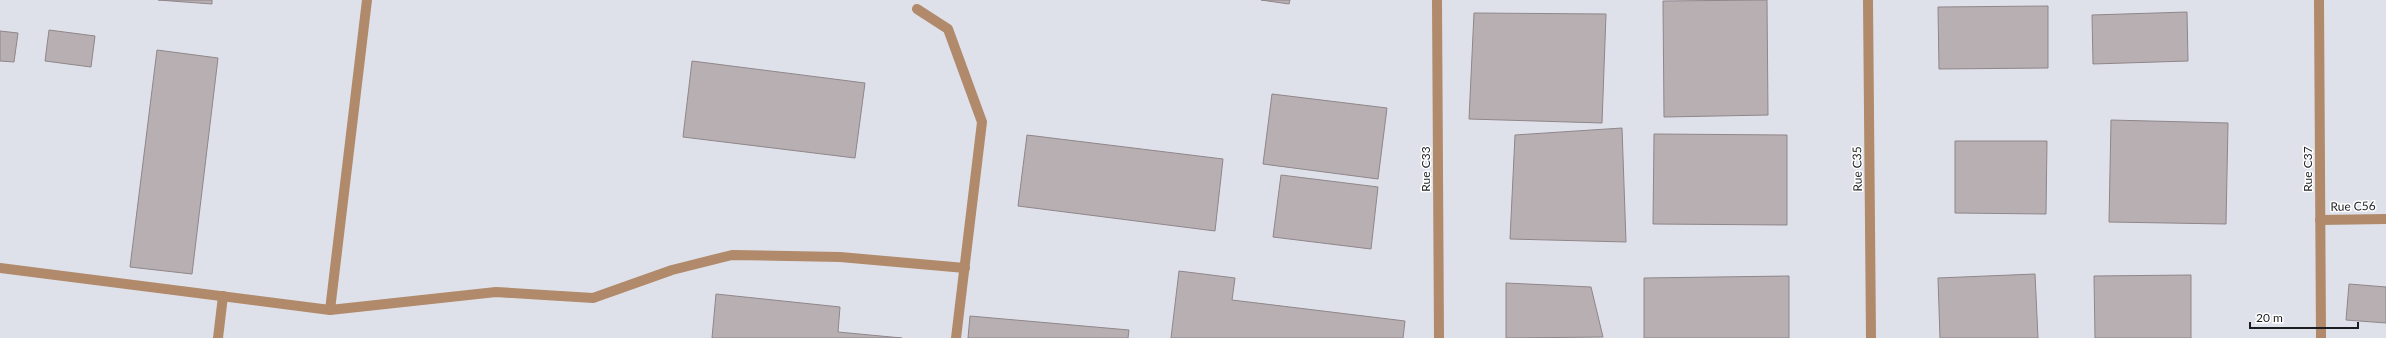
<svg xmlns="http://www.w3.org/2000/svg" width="2386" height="338" viewBox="0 0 2386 338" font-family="Lato,sans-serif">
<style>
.building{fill:#b8afb3;stroke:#8f868a}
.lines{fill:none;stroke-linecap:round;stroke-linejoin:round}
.minor{stroke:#b08a6a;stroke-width:10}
.labels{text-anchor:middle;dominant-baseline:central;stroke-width:3;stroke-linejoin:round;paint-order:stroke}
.street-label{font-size:12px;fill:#1c1d20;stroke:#fff}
</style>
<rect width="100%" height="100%" fill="#dfe1ea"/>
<g class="building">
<polygon points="158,0 212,0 212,4"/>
<polygon points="1261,0 1290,0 1289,4"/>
<polygon points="1767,0 1768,115 1664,117 1663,1"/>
<polygon points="2048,6 2048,68 1939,69 1938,7"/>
<polygon points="2187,12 2188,61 2093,64 2092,15"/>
<polygon points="1474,13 1606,14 1602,123 1469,119"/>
<polygon points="49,30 95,36 91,67 45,61"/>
<polygon points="0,31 18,33 14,62 0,61"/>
<polygon points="157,50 218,58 192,274 130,267"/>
<polygon points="692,61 865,83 855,158 683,137"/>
<polygon points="1272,94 1387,108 1378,179 1263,164"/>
<polygon points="2111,120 2228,123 2226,224 2109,222"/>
<polygon points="1622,128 1626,242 1510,239 1515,135"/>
<polygon points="1654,134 1787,135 1787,225 1653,224"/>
<polygon points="1027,135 1223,159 1215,231 1018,206"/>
<polygon points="1955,141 2047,141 2046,214 1955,213"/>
<polygon points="1281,175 1378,187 1371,249 1273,237"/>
<polygon points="1179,271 1235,278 1232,300 1405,321 1403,338 1171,338"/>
<polygon points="2035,274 2038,338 1940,338 1938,278"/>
<polygon points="2191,275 2191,338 2095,338 2094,276"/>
<polygon points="1789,276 1789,338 1644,338 1644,278"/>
<polygon points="1506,283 1591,287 1603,337 1506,338"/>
<polygon points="2349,284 2386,287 2386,323 2346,320"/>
<polygon points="716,294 840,307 838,332 902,338 712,338"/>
<polygon points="970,316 1129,330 1128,338 968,338"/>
</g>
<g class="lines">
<g class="minor">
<polyline points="1437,0 1439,338"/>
<polyline points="1868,0 1871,338"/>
<polyline points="2319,0 2321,338"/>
<polyline points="917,9 948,29 982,122 956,338"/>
<polyline points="2320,220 2386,219"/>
<polyline points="0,268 330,310 496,292 593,298 672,270 732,255 840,257 965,268"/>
<polyline points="330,310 367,0"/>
<polyline points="218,338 223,296"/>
</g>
</g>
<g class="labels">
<g class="street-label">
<text transform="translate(1425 169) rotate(-90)">Rue C33</text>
<text transform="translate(1857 169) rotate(-91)">Rue C35</text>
<text transform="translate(2307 169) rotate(-90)">Rue C37</text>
<text transform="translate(2353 206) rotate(-1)">Rue C56</text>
</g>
</g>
<path d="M2250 322v6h108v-6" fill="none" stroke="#1c1d20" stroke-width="2"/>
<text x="2256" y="322" font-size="12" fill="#1c1d20" stroke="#ffffff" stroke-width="3" paint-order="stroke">20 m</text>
</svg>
